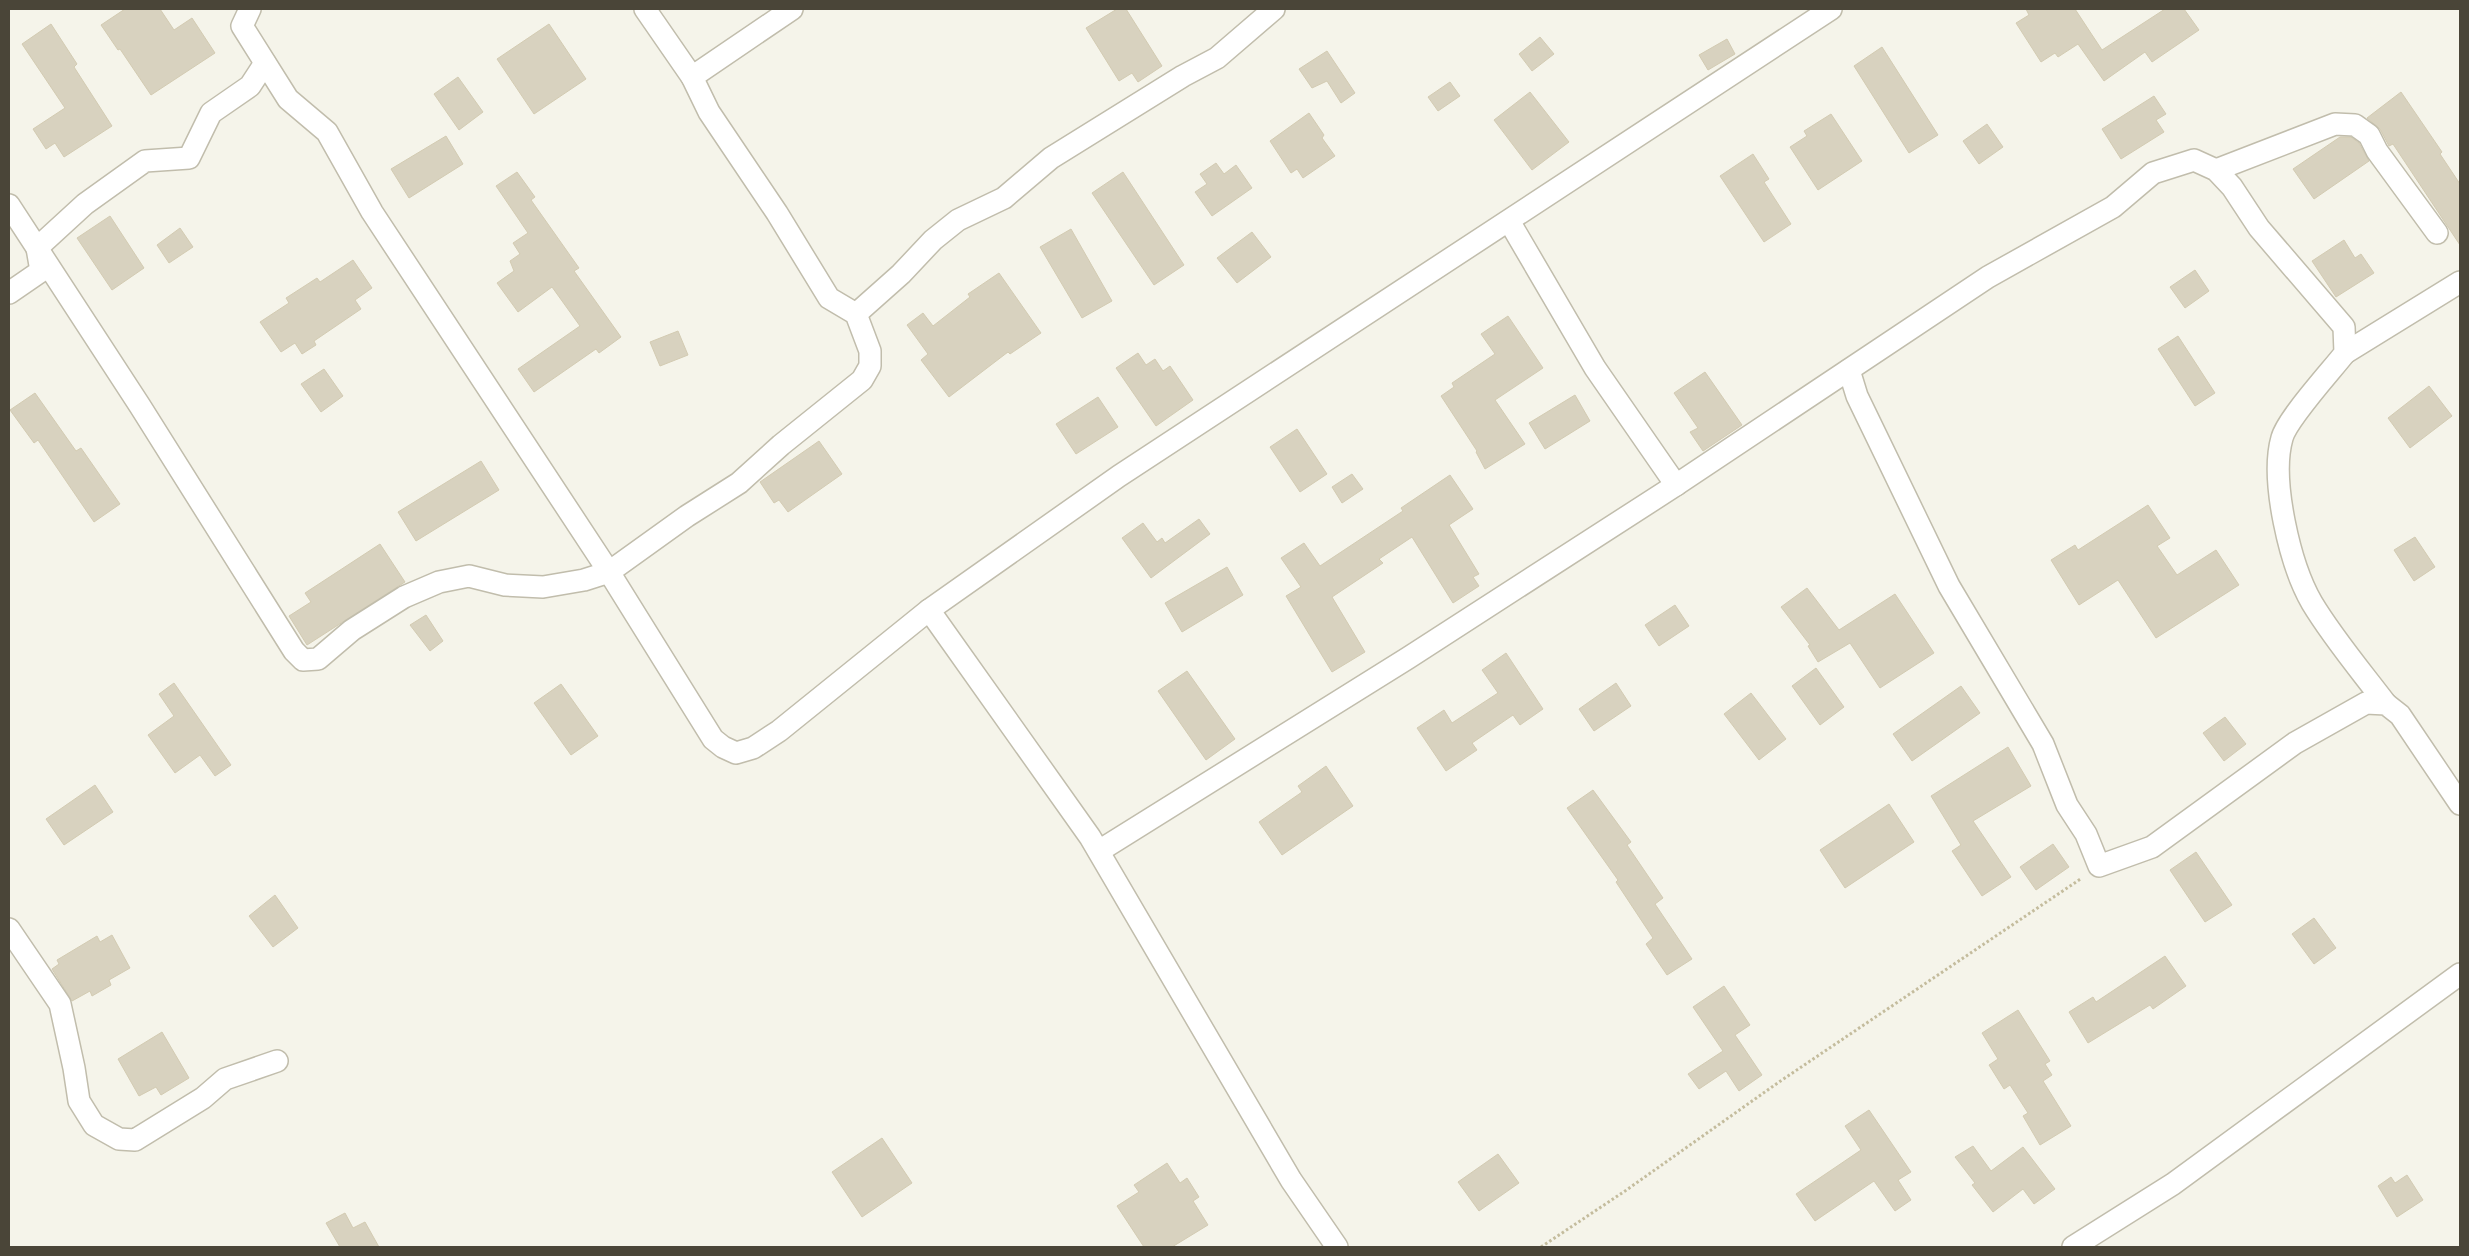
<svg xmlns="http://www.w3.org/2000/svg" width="2469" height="1256" viewBox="0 0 2469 1256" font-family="Mulish,sans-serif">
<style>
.building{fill:#d8d2bf;stroke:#d3cbb2}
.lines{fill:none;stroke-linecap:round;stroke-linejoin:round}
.minor-casing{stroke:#c1bdac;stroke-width:24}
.path{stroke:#c4bc9d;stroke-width:3;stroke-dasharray:2.5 2.5;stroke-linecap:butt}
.minor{stroke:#fff;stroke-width:21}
</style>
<rect width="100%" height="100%" fill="#f5f4ea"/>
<g class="building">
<polygon points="125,9 160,9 174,30 192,18 215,53 151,95 120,49 118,50 101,25"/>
<polygon points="1117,9 1126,9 1162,66 1138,82 1132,73 1119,81 1086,28"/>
<polygon points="2026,9 2075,9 2102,50 2165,9 2184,9 2199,30 2152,62 2145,52 2104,81 2078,44 2058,57 2055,53 2041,62 2016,23 2029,15"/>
<polygon points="51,24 77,64 74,67 112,126 64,157 55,143 46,149 33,129 65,108 22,44"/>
<polygon points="549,24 586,79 534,114 497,59"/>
<polygon points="1540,37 1554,54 1532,71 1519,54"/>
<polygon points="1727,39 1735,54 1708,70 1699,55"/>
<polygon points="1882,47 1938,135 1909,153 1854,66"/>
<polygon points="1327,51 1355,93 1341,103 1327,81 1312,88 1299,69"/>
<polygon points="458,77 483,112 459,130 434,94"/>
<polygon points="1450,82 1460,96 1438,111 1428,97"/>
<polygon points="1530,92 1569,142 1532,170 1494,120"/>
<polygon points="2401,92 2442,152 2440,154 2460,184 2460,245 2393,144 2389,146 2380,129 2367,118"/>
<polygon points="2154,96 2166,114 2156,120 2164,132 2121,159 2102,129"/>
<polygon points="1309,113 1324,135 1322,138 1335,156 1303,178 1297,169 1291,173 1270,141"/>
<polygon points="1831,114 1862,161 1818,190 1790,147 1807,136 1804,131"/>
<polygon points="1987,124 2003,147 1979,164 1963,141"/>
<polygon points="446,136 463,164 409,198 391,169"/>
<polygon points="2340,137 2351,137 2359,143 2369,161 2314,199 2293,169"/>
<polygon points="1753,154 1769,179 1764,182 1791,224 1764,242 1720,176"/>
<polygon points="1216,163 1224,174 1236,165 1252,188 1212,216 1195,192 1207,184 1200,174"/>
<polygon points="517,172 535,197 531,200 579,268 574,271 621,337 599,353 596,349 534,392 518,369 580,326 552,287 518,312 497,283 514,271 510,261 520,254 513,243 528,233 496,186"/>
<polygon points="1123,172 1184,265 1154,285 1092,193"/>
<polygon points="110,216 144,268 112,290 77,238"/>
<polygon points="180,228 193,247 169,263 157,245"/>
<polygon points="1071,229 1112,301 1082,318 1040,247"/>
<polygon points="1252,232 1271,257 1237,283 1217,258"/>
<polygon points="2344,240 2355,258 2361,254 2374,273 2336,297 2312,261"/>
<polygon points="353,260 372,288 355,300 361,309 314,341 316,345 302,354 295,343 281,352 260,322 289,303 286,298 317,278 320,282"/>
<polygon points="2195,270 2209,291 2185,308 2170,287"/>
<polygon points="999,273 1041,333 1010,354 1008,352 949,397 921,360 928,354 907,325 923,313 933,326 970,297 968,294"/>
<polygon points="1508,316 1543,368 1495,400 1525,444 1485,469 1476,452 1477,451 1441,396 1454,387 1452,383 1495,354 1481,334"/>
<polygon points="678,331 688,355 660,366 650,342"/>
<polygon points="2178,336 2215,393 2195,406 2158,349"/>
<polygon points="1138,353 1146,365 1155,359 1163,371 1170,366 1193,400 1156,426 1116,368"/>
<polygon points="324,369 343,396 321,412 301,384"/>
<polygon points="1705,372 1742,425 1703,451 1690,432 1698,428 1674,393"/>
<polygon points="2429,386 2452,416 2410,448 2388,418"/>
<polygon points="35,393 76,451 81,448 120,504 94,522 38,440 34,443 10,410"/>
<polygon points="1575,395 1590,421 1545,449 1529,423"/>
<polygon points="1098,397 1118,427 1076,454 1056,424"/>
<polygon points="1297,429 1327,474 1300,492 1270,447"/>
<polygon points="819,441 842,474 788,512 779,500 774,503 760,482"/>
<polygon points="481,461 499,490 416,541 398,512"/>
<polygon points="1352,474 1363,489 1342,503 1332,487"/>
<polygon points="1450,475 1473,509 1449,525 1479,574 1473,577 1479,586 1453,603 1412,537 1379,559 1383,563 1332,597 1365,652 1332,672 1286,596 1301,587 1281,558 1304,543 1320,566 1403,511 1401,508"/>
<polygon points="2148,505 2170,538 2157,546 2177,575 2216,550 2239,585 2156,638 2118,580 2079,605 2051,560 2075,545 2078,550"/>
<polygon points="1199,519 1210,534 1151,578 1122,538 1143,523 1157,542 1162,538 1165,543"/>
<polygon points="2415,537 2435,567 2414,581 2394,550"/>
<polygon points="380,544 405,582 307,645 289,616 311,602 305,593"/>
<polygon points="1227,567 1243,595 1182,632 1165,603"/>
<polygon points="1807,588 1839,630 1895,594 1934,653 1880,688 1850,643 1818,662 1808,646 1810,645 1781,607"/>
<polygon points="1675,605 1689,626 1659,646 1645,625"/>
<polygon points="426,615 443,641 430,651 410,625"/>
<polygon points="1506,653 1543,709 1520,725 1513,715 1472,743 1477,750 1446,771 1417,728 1444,710 1452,723 1498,693 1482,670"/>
<polygon points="1816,668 1844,707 1820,725 1792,686"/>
<polygon points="1187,671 1235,739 1206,760 1158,691"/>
<polygon points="174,683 231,765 215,776 200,755 175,773 148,735 174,716 159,694"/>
<polygon points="1616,683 1631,706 1594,731 1579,709"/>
<polygon points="561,684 598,736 571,755 534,703"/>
<polygon points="1961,686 1980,713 1912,761 1893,734"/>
<polygon points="1751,693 1786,739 1759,760 1724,714"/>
<polygon points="2225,717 2246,744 2224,761 2203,733"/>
<polygon points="2008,747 2031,786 1973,821 2011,877 1982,896 1952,851 1961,845 1931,796"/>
<polygon points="1326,766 1353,806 1282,855 1259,822 1302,792 1298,786"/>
<polygon points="95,785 113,812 64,845 46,819"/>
<polygon points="1593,790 1631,842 1627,845 1663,898 1655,904 1692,959 1667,975 1646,944 1653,938 1616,882 1618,880 1567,808"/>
<polygon points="1889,804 1914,842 1845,888 1820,850"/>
<polygon points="2053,844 2069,867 2036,890 2020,867"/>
<polygon points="2196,852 2232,905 2205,922 2170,870"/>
<polygon points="275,895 298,928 273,947 249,916"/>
<polygon points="2314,918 2336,948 2314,964 2292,934"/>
<polygon points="112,935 130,968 109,980 111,985 92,996 90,991 72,1001 52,969 59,964 57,960 97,936 100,942"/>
<polygon points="2165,956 2186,986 2153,1009 2150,1005 2088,1043 2069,1012 2093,997 2096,1002"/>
<polygon points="1724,986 1750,1025 1735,1035 1762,1075 1739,1091 1726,1071 1699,1089 1688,1074 1723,1051 1693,1007"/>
<polygon points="2018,1010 2050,1061 2045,1064 2052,1075 2043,1081 2071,1126 2040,1145 2023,1116 2028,1113 2010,1085 2004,1089 1989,1065 1998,1059 1982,1033"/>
<polygon points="162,1032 189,1078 161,1095 156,1087 139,1096 118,1059"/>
<polygon points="1869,1110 1911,1172 1898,1180 1911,1200 1895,1211 1874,1181 1815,1221 1796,1194 1861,1150 1845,1126"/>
<polygon points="882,1138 912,1183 862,1217 832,1172"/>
<polygon points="1973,1146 1991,1171 2023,1147 2055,1189 2034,1204 2023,1189 1993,1212 1972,1185 1975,1183 1955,1157"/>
<polygon points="1498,1154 1519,1183 1479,1211 1458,1182"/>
<polygon points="1167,1163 1180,1183 1187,1178 1199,1197 1193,1201 1208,1225 1172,1247 1144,1247 1117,1206 1139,1192 1134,1185"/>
<polygon points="2407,1175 2423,1200 2397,1217 2378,1186 2391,1177 2395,1183"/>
<polygon points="345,1213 353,1228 365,1222 379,1247 340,1247 326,1223"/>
</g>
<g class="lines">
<g class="minor-casing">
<g id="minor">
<polyline points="250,9 242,26 288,99 327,132 372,212 609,572 713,739 723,747 736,753 753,748 779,731 929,610 1119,476 1831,9"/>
<polyline points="692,77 792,9"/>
<polyline points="2216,170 2335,124 2355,125 2369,135 2377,151 2437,233"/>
<polyline points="9,205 140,406 294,651 303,660 318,659 352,630 404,597 439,582 469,576 505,585 543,587 584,580 609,572 687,516 739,483 781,445 862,380 870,366 870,351 856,314 829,298 777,213 709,112 692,77 645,9"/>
<polyline points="1509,221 1595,368 1676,485"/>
<polyline points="9,293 41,271 37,248 85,204 145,161 189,158 211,113 250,86 265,63"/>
<polyline points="856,314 901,274 933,240 958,220 1004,198 1051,158 1183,76 1217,58 1274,9"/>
<polyline points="2345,353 2460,282"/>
<polyline points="1849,370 1857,396 1949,586 2043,744 2067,805 2086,834 2099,866 2152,847 2295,743 2366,703 2386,704 2400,715 2460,804"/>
<polyline points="929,610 1090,837 1291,1180 1337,1247"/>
<path d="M 1099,851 L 1408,658 L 1676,485 L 1988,277 L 2113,207 L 2153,173 L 2194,160 L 2216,170 L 2232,187 L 2259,228 L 2344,327 L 2345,353 C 2331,371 2287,419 2282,438 C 2270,480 2290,565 2312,603 C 2333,638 2361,671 2386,704"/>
<polyline points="9,929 60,1004 74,1068 79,1101 94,1125 119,1139 135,1140 203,1098 225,1079 277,1061"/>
<polyline points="2073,1247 2173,1184 2460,974"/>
</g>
</g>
<polyline class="path" points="1541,1247 1625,1191 1779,1082 2082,878"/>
<use href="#minor" class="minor"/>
</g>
<rect width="2469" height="1256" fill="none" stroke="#4a4538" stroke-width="20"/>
</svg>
